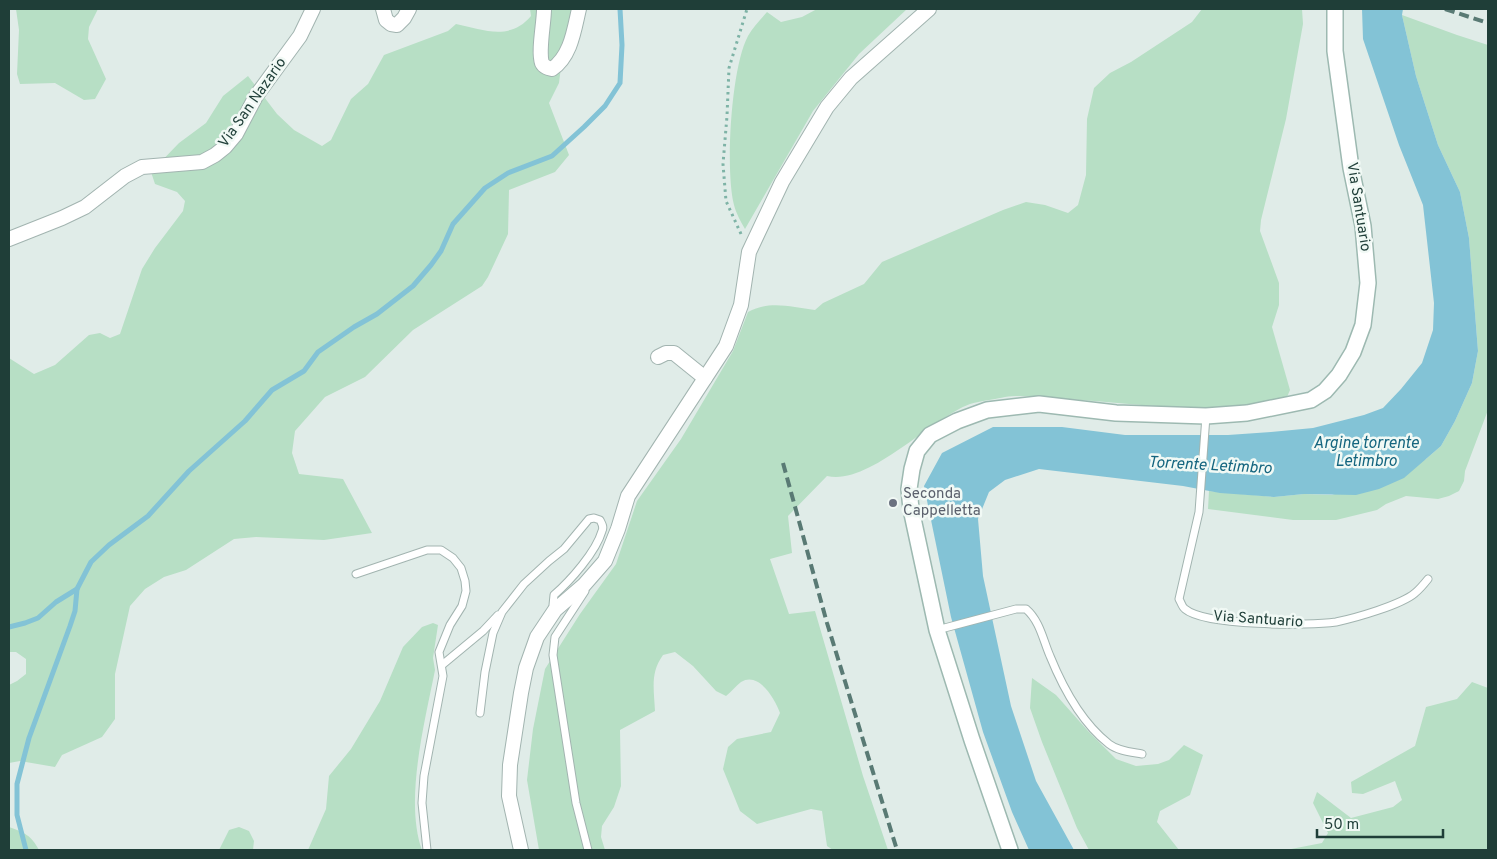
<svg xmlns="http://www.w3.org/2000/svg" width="1497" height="859" viewBox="0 0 1497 859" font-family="Overpass,sans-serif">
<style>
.green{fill:#b7dfc5}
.water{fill:#83c3d6}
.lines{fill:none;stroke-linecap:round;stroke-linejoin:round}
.stream{stroke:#83c3d6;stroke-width:5}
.lane-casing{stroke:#a2b4b0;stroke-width:9}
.street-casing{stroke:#a2b4b0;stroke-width:16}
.secondary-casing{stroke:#9db9b1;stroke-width:18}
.path{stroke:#7eb3a6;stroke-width:3;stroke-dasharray:2.5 4;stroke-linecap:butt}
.lane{stroke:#fff;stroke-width:7}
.street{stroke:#fff;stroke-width:14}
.secondary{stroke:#fff;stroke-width:15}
.rail{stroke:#597a74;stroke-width:4;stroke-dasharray:10 5;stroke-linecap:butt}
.worship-dot{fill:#6b7280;stroke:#f1f9f5;stroke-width:2}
.labels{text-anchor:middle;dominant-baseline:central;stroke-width:5;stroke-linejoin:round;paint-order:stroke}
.street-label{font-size:15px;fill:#1f3e38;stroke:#f1f9f5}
.worship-label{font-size:15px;fill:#5b616d;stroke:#f1f9f5;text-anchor:start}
.water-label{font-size:16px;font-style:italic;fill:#14657f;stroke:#f1f9f5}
</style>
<rect width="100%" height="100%" fill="#e0ece8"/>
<g class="green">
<polygon points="16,9 98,9 89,27 88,39 106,79 95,99 84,100 55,83 20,84 17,74 19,30"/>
<path d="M 530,9 L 574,9 L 563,51 L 559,83 L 549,103 L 569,155 L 555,172 L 509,190 L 508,234 L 488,277 L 482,286 L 413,330 L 365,377 L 325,397 L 295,431 L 292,453 L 299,474 L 343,479 L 372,533 L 324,540 L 256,537 L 234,539 L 186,570 L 164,577 L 145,589 L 130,606 L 115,674 L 115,719 L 102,737 L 62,755 L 55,767 L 20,761 L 9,763 L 9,685 L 17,681 L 26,674 L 26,659 L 16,652 L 9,652 L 9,358 L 34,374 L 55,365 L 89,335 L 100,333 L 110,338 L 120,334 L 142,269 L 155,248 L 183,211 L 185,201 L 177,192 L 155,184 L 151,172 L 179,143 L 206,123 L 223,96 L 248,76 L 277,114 L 294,130 L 322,146 L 331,140 L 351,99 L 368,84 L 384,55 L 448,31 L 456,24 C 484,30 510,41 531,16 Z"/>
<path d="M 817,9 L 907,9 L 859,54 L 813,111 L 745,229 C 741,222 736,213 734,205 C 725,171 731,67 748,36 C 753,27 761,19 767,12 L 781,22 L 802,17 Z"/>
<path d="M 1202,9 L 1302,9 L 1303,24 L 1286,119 L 1261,220 L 1260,231 L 1279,283 L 1279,305 L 1272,327 L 1290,390 L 1287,397 C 1215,417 1138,403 1064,399 C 1048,398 1031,396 1015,396 C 1006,396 997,399 989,400 C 983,401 976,402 970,404 C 930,419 869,486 827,476 L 788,516 L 792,553 L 770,559 L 789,614 L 815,611 L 863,776 L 888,850 L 833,850 L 827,846 L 822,811 L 811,809 L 757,824 L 740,811 L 723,769 L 728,747 L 737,739 L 771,732 L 780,713 C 775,699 759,671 741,682 C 736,686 731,692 726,696 L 716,691 L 693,666 L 675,652 L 663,655 C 650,673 654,689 655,711 L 620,730 L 621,786 L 614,807 L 602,826 L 601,837 L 605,850 L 539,850 L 527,780 L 533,729 L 545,669 L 580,614 L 616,564 L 637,501 L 681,439 L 733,351 L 748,312 C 770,300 791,307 815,310 L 823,303 L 864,284 L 882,262 L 1003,210 L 1026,202 L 1045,205 L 1068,213 L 1078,205 L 1086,175 L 1087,119 L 1094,88 L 1110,73 L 1131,62 L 1192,22 Z"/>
<polygon points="1402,15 1457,35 1488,45 1488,410 1465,471 1464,481 1459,491 1449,496 1438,499 1406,496 1386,504 1377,510 1336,520 1293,520 1208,509 1209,491 1274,497 1304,494 1332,495 1426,459 1441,446 1455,421 1472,383 1478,351 1469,238 1460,192 1438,145 1416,76"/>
<path d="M 433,623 L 438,625 L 433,658 L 435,670 C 425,721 404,801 422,850 L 308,850 L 326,809 L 329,776 L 351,749 L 380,701 L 403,647 L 422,627 Z"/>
<polygon points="1032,678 1056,695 1088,731 1116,759 1136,766 1158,764 1169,760 1184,745 1203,755 1190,795 1160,811 1157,822 1179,850 1089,850 1077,828 1042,742 1030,708"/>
<polygon points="1472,682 1488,688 1488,850 1286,850 1322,843 1328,833 1313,803 1317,792 1351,818 1393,807 1402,800 1395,781 1363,794 1352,793 1351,782 1415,746 1426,707 1457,699"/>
<path d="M 9,827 C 25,833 31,835 39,850 L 9,850 Z"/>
<polygon points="239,827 249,831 254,841 253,850 219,850 229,830"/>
</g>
<polygon class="water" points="1362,9 1403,9 1402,15 1416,76 1438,145 1460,192 1469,238 1478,351 1472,383 1455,421 1441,446 1404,478 1379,489 1356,495 1304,494 1274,497 1220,493 1183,486 1039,469 1005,480 989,492 978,519 983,576 1011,706 1036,781 1074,850 1029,850 1012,812 983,732 951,617 924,486 942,453 993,427 1062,427 1125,435 1228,435 1271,432 1313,428 1364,415 1383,408 1401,389 1422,363 1433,330 1434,303 1423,205 1399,145 1363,39"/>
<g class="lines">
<g class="stream">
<polyline points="9,627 25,623 38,618 56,602 77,589 91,562 109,545 148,516 189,471 245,421 272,390 304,371 318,352 354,327 377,314 413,286 431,265 441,251 453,224 485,188 508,173 552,156 584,127 605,106 620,83 622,45 620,9"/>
<polyline points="26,850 17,815 17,784 29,738 70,626 75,611 77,589"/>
</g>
<g class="lane-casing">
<g id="lane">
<path d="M 1206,416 L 1199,512 L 1179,599 C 1181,602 1182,607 1185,609 C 1205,626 1309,626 1336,622 C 1355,618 1401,605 1415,593 C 1420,589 1424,584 1428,579"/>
<polyline points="356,574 427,550 441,550 453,558 461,568 465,581 466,591 462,606 450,625 439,652 443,676 424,776 422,803 427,850"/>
<polyline points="584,588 585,591 555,637 553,655 576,803 588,850"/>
<path d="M 937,630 L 1016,609 L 1026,609 C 1040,621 1043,640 1050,656 C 1063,688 1082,723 1109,744 C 1118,751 1131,752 1142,754"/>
<polyline points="442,665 483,631 498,615"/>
<path d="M 480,713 L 485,672 L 493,633 L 502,612 L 524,584 L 549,561 L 564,549 L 589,519 L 594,518 L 600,520 C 602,524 604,527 602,531 C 596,552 570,581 554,595 L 553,605 L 555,610"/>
</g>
</g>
<g class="street-casing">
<g id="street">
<polyline points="383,9 386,20 391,24 397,25 404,18 409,9"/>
<path d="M 544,9 C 544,23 538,51 542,63 C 544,67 548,68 552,69 C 571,56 574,30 579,9"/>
<polyline points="9,239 62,218 85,207 125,176 142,167 202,162 215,155 225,147 236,134 256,96 300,36 313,9"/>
<polyline points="658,357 666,353 674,353 705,378"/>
<polyline points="521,850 509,796 510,765 521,693 526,668 537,637 555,610 584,585 605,561 618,529 628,496 726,346 741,305 749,252 782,182 827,107 851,78 929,9"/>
</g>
</g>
<g class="secondary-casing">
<polyline id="secondary" points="1010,850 972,740 937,630 911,509 909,489 912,469 917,451 930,435 957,421 987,410 1039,404 1116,413 1206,416 1247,413 1311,400 1325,391 1339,375 1353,352 1363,325 1368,283 1363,226 1351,168 1335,51 1335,9"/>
</g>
<polyline class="path" points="741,234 726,201 723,164 727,116 729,68 747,9"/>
<use href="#lane" class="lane"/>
<use href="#street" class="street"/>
<use href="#secondary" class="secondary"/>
<g class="rail">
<polyline points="1445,9 1488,23"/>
<polyline points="783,463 827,623 897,850"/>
</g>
</g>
<circle class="worship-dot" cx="893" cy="503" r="5"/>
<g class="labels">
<g class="street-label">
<text transform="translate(253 103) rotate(-55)">Via San Nazario</text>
<text transform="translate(1358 207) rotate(81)">Via Santuario</text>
<text transform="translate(1258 620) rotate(4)">Via Santuario</text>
</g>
<g class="worship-label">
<text x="903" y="494">Seconda<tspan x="903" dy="17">Cappelletta</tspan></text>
</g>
<g class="water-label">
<text x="1366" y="444">Argine torrente<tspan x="1366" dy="18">Letimbro</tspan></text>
<text transform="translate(1210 466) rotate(3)">Torrente Letimbro</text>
</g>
</g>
<rect width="1497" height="859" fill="none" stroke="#1f3e38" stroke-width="20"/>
<path d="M1317 829v8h126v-8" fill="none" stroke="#1f3e38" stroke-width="2.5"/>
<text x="1324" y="829" font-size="15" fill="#1f3e38" stroke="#f1f9f5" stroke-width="4" paint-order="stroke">50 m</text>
</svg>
